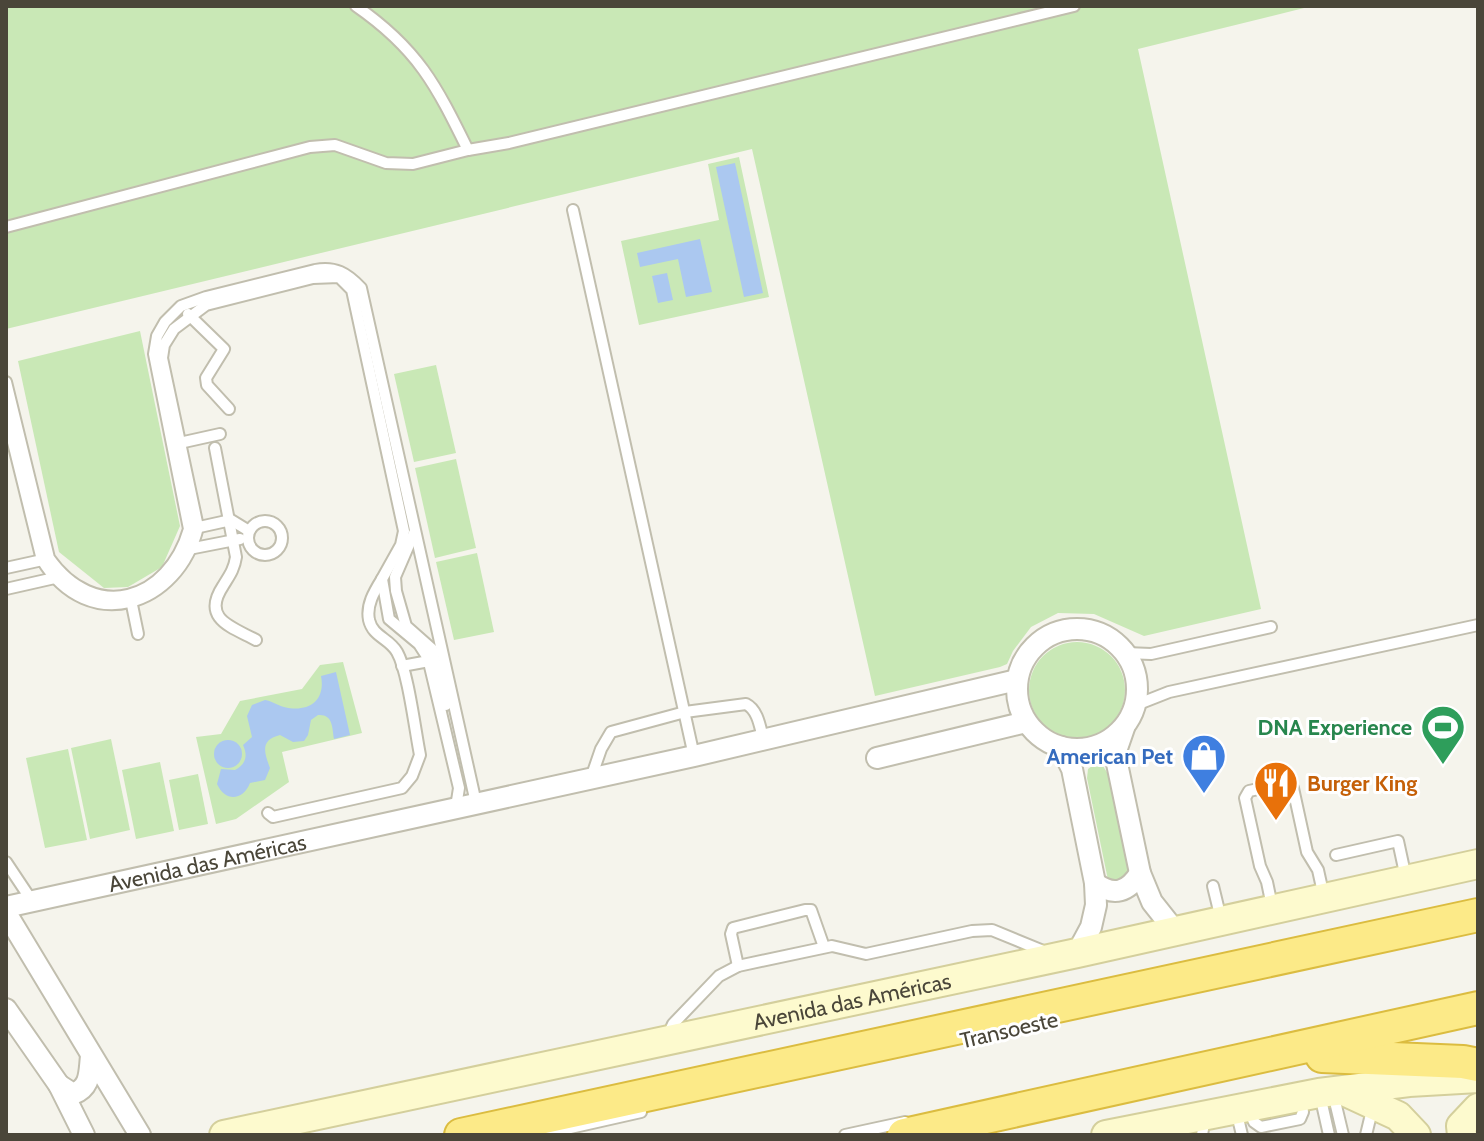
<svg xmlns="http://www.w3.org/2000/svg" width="1484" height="1141" viewBox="0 0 1484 1141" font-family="Cabin,sans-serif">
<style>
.green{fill:#c9e8b6}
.water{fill:#abc8f0}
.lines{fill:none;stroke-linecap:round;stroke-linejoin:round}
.service-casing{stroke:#c1beae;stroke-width:14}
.minor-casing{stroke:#c1beae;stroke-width:24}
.secondary-casing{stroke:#d4cf9c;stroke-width:32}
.trunk-casing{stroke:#dbbc40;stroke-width:36}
.service{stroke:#fff;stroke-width:10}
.minor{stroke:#fff;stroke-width:20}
.secondary{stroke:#fdface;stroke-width:28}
.trunk{stroke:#fcea88;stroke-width:32}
.labels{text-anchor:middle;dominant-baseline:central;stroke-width:6;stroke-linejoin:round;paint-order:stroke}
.leisure-label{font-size:22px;font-weight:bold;fill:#27864d;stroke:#fff;text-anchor:end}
.shop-label{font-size:22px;font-weight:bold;fill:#366cbe;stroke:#fff;text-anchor:end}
.food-label{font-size:22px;font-weight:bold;fill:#c56008;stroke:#fff;text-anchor:start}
.street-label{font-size:22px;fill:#4a4639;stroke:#fff}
</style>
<rect width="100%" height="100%" fill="#f5f4ec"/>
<g class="green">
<polygon points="6,6 1312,6 1138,49 1261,609 1144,636 1094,614 1058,613 1031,627 1013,651 1007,664 1000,667 875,696 752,149 6,329"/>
<polygon points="739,157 769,297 639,325 621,241 719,220 708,164"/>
<polygon points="140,331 180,526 162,567 128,587 104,588 59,552 18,361"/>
<polygon points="436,365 456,453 414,462 394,374"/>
<polygon points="456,459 476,548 435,558 415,468"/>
<polygon points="477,553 494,632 454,640 436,562"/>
<circle cx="1077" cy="690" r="48"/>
<polygon points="343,662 362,733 282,752 289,782 236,819 216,824 196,737 221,734 240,701 302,689 320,665"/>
<polygon points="111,739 130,830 90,839 71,748"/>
<polygon points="68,749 87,840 45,848 26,758"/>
<polygon points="160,762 174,831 136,839 122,770"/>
<polygon points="1095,764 1103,766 1108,774 1130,874 1120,887 1108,880 1087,778 1088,769"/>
<polygon points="198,774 208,824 179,830 169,780"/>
</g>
<g class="water">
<polygon points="735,163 763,293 744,297 716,167"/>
<polygon points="700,239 712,292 686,297 678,259 640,267 637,253"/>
<polygon points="667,273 673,300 658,303 652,276"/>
<path d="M 336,672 L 350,735 L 334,739 C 332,727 333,714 318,715 L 311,720 L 308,735 L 304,741 L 293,742 L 280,735 C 260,740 264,752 270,768 L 265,780 L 250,783 C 243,801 225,802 217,784 L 221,769 L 235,770 C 246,764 248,756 243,745 L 252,737 L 247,716 L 252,705 L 265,700 C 272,701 277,705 284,707 C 308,713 326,701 321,676 Z"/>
<circle cx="228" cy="754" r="14"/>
</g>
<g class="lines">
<g class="service-casing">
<g id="service">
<path d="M 356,6 C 418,49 436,85 468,150 L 509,143 L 1074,6"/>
<polyline points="573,210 694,756"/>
<polyline points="6,227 310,147 335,145 386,163 413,164 468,150"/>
<polyline points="188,314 224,349 206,378 207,385 229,409"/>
<path d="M 6,382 L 49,558 C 95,623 168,601 189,529 L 154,354 L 157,336 L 165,322 L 181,306 L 206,297 L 315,270 C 335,266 347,273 361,288 L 476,803"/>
<path d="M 6,414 L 42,560 C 88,636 179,607 198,527 L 162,358 L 164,345 L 174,329 L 206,305 L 313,278 L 339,277 L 352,290 L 404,531 L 401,545 L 382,579 L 389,619 L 419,644 L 428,658 L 459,788 L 456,807"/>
<polyline points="175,444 220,434"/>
<path d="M 215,448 L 236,557 C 234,570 229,576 223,586 C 201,619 232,627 256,640"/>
<circle cx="265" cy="538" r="17"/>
<polyline points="195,528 231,520 249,531"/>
<polyline points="414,533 395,577 396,591 406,626 432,649 446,705"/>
<polyline points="189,549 240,539"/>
<polyline points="6,568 47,559"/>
<polyline points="6,589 59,577"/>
<polyline points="131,600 138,634"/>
<polyline points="1126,653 1151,654 1271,627"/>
<polyline points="402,666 429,661"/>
<polyline points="1136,705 1169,692 1478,625"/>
<path d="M 591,778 L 601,749 L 611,732 L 685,712 L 746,704 C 758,710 760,727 763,738"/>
<path d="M 268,813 L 273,817 L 402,788 L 412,776 L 420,755 C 415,730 408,671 397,652 C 389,638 373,637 369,620 C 366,605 374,592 382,579"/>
<polyline points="1336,855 1398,841 1406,878"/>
<polyline points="6,862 32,901"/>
<polyline points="1213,886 1221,919"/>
<polyline points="1272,906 1267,882 1260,866 1245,798 1249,791 1286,783 1293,788 1307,852 1318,870 1324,897"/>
<polyline points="738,966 731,934 733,928 805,910 811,910 824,947"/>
<polyline points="668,1035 673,1024 719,976 738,966 832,946 866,954 972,931 992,930 1048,953"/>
<polyline points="1333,1093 1343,1135"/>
<polyline points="1320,1095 1329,1135"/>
<polyline points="1248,1108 1254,1122 1261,1127 1300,1119 1303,1112 1301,1100"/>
<polyline points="1236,1110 1242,1135"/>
<polyline points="539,1135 641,1112"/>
<polyline points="845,1135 905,1122"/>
<polyline points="1202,1135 1205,1117"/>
<polyline points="1366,1135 1373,1106"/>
</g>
</g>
<g class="minor-casing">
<g id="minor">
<circle cx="1077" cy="689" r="60"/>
<polyline points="1124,728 1115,754 1140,873 1152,902 1175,931"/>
<polyline points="1061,747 1072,769 1095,883 1096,905 1091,927 1077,953"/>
<polyline points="877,758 1026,722"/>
<path d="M 1095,883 C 1114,897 1128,892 1140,873"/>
<path id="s1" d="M 6,907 L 694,756 L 1017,680"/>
<polyline points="6,913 140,1135"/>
<polyline points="6,1009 59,1085 84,1135"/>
<path d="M 59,1085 L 73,1094 C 91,1087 89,1073 91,1056"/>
</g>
</g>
<g class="secondary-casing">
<g id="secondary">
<polyline points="1344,1091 1398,1116 1416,1135"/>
<path id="s2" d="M 224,1135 L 1077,953 L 1478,864"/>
<polyline points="1106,1135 1319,1093 1409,1082 1478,1078"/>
<polyline points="1462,1135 1461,1126 1478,1108"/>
</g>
</g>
<g class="trunk-casing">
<g id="trunk">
<polyline points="1322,1056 1463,1062 1478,1065"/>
<polyline points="461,1135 1478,915"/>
<polyline points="904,1135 1478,1008"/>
</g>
</g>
<use href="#service" class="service"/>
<use href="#minor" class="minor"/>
<use href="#secondary" class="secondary"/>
<use href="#trunk" class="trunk"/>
</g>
<defs>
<g id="stadium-pin" transform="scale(2.3)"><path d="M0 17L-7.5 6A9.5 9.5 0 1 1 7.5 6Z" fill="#2e9e5b" stroke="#fff"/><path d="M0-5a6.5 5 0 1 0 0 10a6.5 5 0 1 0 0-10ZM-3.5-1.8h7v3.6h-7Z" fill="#fff"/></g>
<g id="shop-pin" transform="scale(2.3)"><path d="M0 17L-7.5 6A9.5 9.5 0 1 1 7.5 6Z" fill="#3f7fe0" stroke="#fff"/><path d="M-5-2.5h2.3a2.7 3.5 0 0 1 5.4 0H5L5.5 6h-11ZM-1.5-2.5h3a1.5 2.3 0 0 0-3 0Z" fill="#fff"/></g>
<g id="restaurant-pin" transform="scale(2.3)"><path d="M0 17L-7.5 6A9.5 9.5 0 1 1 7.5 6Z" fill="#e8710a" stroke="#fff"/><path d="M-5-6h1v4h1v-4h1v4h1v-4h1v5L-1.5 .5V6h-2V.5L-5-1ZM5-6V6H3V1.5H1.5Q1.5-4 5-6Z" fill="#fff"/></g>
</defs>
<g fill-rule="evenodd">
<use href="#stadium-pin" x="1443" y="727"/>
<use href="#shop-pin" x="1204" y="756"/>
<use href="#restaurant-pin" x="1276" y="783"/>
</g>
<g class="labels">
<g class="leisure-label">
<text x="1412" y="727">DNA Experience</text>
</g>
<g class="shop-label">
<text x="1173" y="756">American Pet</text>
</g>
<g class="food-label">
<text x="1307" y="783">Burger King</text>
</g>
<g class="street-label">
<text stroke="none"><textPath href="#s1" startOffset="206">Avenida das Américas</textPath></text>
<text stroke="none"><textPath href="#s2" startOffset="642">Avenida das Américas</textPath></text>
<text transform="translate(1009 1030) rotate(-13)">Transoeste</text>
</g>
</g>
<rect width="1484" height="1141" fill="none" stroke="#4a4639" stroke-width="16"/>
</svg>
